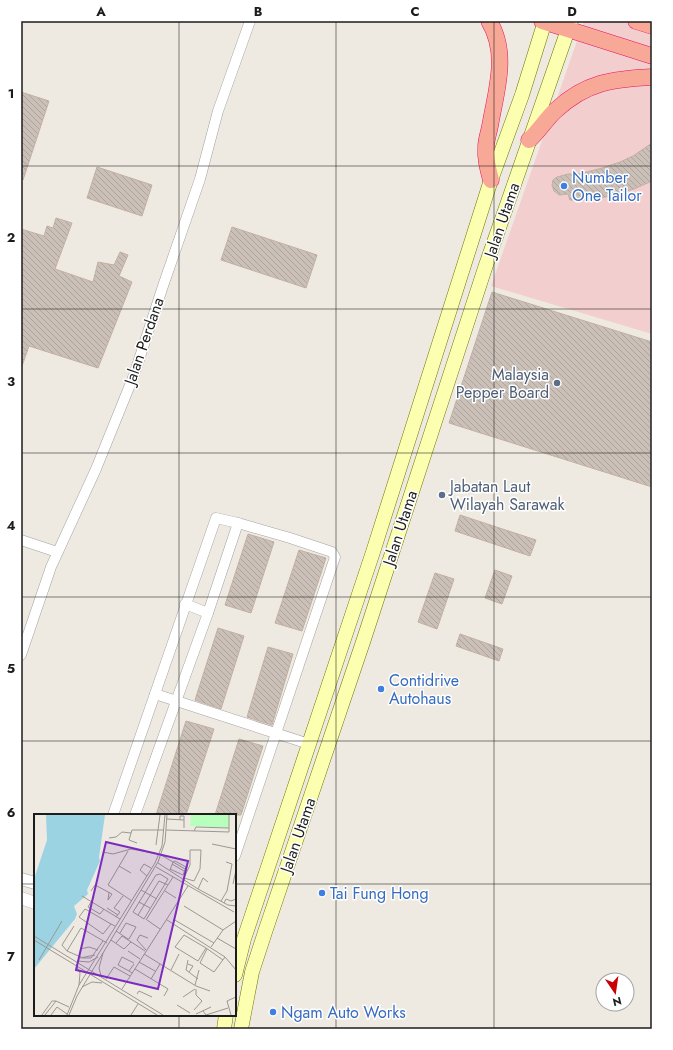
<svg xmlns="http://www.w3.org/2000/svg" width="673" height="1050" viewBox="0 0 673 1050" font-family="Jost,sans-serif">
<style>
.commercial{fill:#f2cfce}
.building{fill:url(#building-back-hatch);stroke:#c2b0a2}
.lines{fill:none;stroke-linecap:round;stroke-linejoin:round}
.minor-casing{stroke:#a3a3a3;stroke-width:11}
.tertiary-casing{stroke:#a3a3a3;stroke-width:13}
.secondary-casing{stroke:#6c7700;stroke-width:15}
.trunk-casing{stroke:#e9125f;stroke-width:17}
.minor{stroke:#fff;stroke-width:10}
.tertiary{stroke:#fff;stroke-width:12}
.secondary{stroke:#fcffaf;stroke-width:14}
.trunk{stroke:#f7a896;stroke-width:16}
.grid{fill:none;stroke:#1c1c1c;stroke-width:1;stroke-opacity:0.55}
.shop-dot{fill:#3f7fe0;stroke:#fff;stroke-width:1.5}
.service-dot{fill:#5c6f8a;stroke:#fff;stroke-width:1.5}
.labels{text-anchor:middle;dominant-baseline:central;stroke-width:3;stroke-linejoin:round;paint-order:stroke}
.shop-label{font-size:16px;fill:#366cbe;stroke:#fff;text-anchor:start}
.street-label{font-size:16px;fill:#1c1c1c;stroke:#fff}
.service-label{font-size:16px;fill:#4e5e75;stroke:#fff;text-anchor:end}
.inset-road{fill:none;stroke:#9b9892;stroke-width:1}
.view{fill:#7b2cbf;fill-opacity:0.15;stroke:#7b2cbf;stroke-width:2}
.inset-edge{fill:none;stroke:#1c1c1c;stroke-width:2}
.neatline{fill:none;stroke:#1c1c1c;stroke-width:1.5}
.grid-label{font-size:13px;text-anchor:middle;font-weight:bold;fill:#1c1c1c}
</style>
<defs>
<pattern id="building-back-hatch" width="6" height="6" patternUnits="userSpaceOnUse"><rect width="6" height="6" fill="#cbc0b7"/><path d="M-1 5l2 2M0 0l6 6M5-1l2 2" fill="none" stroke="#aea49d"/></pattern>
</defs>
<rect width="100%" height="100%" fill="#efeae1"/>
<polygon class="commercial" points="584,21 652,21 652,334 491,286"/>
<g class="building">
<polygon points="21,92 49,101 23,180 21,180"/>
<polygon points="652,143 652,181 634,189 611,196 588,200 570,200 568,194 559,195 554,191 552,185 553,180 557,177 568,174 579,174 602,168 620,162 633,156"/>
<polygon points="97,167 152,185 142,216 87,198"/>
<polygon points="56,218 72,223 55,269 93,282 98,262 114,265 120,252 128,255 119,276 132,282 98,368 29,346 22,366 21,365 21,229 44,236 47,226 53,228"/>
<polygon points="232,227 317,255 306,288 221,260"/>
<polygon points="492,292 652,342 652,487 449,423"/>
<polygon points="460,515 536,540 530,556 455,531"/>
<polygon points="248,534 274,542 251,613 225,605"/>
<polygon points="299,550 326,558 302,631 275,623"/>
<polygon points="495,570 512,576 502,604 485,598"/>
<polygon points="435,573 454,579 437,629 418,622"/>
<polygon points="218,628 244,636 221,709 195,700"/>
<polygon points="460,634 503,649 499,661 456,646"/>
<polygon points="268,647 293,654 272,725 247,717"/>
<polygon points="186,721 214,729 186,815 156,815"/>
<polygon points="239,739 263,746 241,815 215,815"/>
</g>
<g class="lines">
<g class="minor-casing">
<g id="minor">
<polyline points="21,540 57,552"/>
<polyline points="185,604 208,613"/>
<polyline points="21,655 51,567 96,469 134,375 163,286 200,179 218,111 250,21"/>
<polyline points="155,694 309,744"/>
<polyline points="113,815 216,518 238,523"/>
<polyline points="135,815 208,613 238,523 290,538 332,552 335,557 235,856"/>
</g>
</g>
<g class="tertiary-casing">
<g id="tertiary">
<polyline points="21,879 35,883"/>
<polyline points="21,898 35,903"/>
</g>
</g>
<g class="secondary-casing">
<g id="secondary">
<polyline points="235,975 244,939 373,552 491,180 522,95 545,21"/>
<polyline points="224,1029 226,1015"/>
<polyline points="241,1029 252,972 266,929 364,639 485,268 571,21"/>
</g>
</g>
<g class="trunk-casing">
<g id="trunk">
<path d="M 489,21 C 509,54 496,91 490,126 C 489,132 486,140 486,147 C 485,158 488,169 491,180"/>
<polyline points="542,21 652,56"/>
<polyline points="636,21 652,26"/>
<path d="M 529,140 C 539,131 546,119 556,110 C 586,82 613,79 652,77"/>
</g>
</g>
<use href="#minor" class="minor"/>
<use href="#tertiary" class="tertiary"/>
<use href="#secondary" class="secondary"/>
<use href="#trunk" class="trunk"/>
</g>
<path class="grid" d="M 179,21 L 179,815M 336,21 L 336,1029M 494,21 L 494,1029M 21,166 L 652,166M 21,309 L 652,309M 21,453 L 652,453M 21,597 L 652,597M 21,741 L 652,741M 21,884 L 35,884M 235,884 L 652,884M 179,1015 L 179,1029"/>
<g class="shop-dot">
<circle cx="564" cy="186" r="4"/>
<circle cx="381" cy="689" r="4"/>
<circle cx="322" cy="893" r="4"/>
<circle cx="273" cy="1012" r="4"/>
</g>
<g class="service-dot">
<circle cx="557" cy="383" r="4"/>
<circle cx="442" cy="495" r="4"/>
</g>
<g class="labels">
<g class="shop-label">
<text x="572" y="177">Number<tspan x="572" dy="18">One Tailor</tspan></text>
<text x="389" y="680">Contidrive<tspan x="389" dy="18">Autohaus</tspan></text>
<text x="330" y="893">Tai Fung Hong</text>
<text x="281" y="1012">Ngam Auto Works</text>
</g>
<g class="street-label">
<text transform="translate(502 220) rotate(-71)">Jalan Utama</text>
<text transform="translate(144 341) rotate(-71)">Jalan Perdana</text>
<text transform="translate(400 528) rotate(-72)">Jalan Utama</text>
<text transform="translate(298 835) rotate(-71)">Jalan Utama</text>
</g>
<g class="service-label">
<text x="549" y="374">Malaysia<tspan x="549" dy="18">Pepper Board</tspan></text>
<text x="450" y="486" text-anchor="start">Jabatan Laut<tspan x="450" dy="18">Wilayah Sarawak</tspan></text>
</g>
</g>
<g transform="translate(34 814)">
<rect width="202" height="202" fill="#efeae1"/>
<path d="M 157,1 L 195,1 L 195,14 L 156,12 Z" fill="#b8ffbd"/>
<path d="M 12,1 L 71,1 L 65,43 L 66,47 L 53,76 L 54,80 L 40,92 L 43,100 L 41,105 L 0,155 L 0,65 L 13,26 Z" fill="#9cd3e2"/>
<path class="inset-road" d="M 133,5 L 150,6M 146,6 L 146,2 L 150,2 L 150,14M 132,16 L 195,18 L 195,1M 160,17 L 162,13 L 195,14M 75,24 L 82,23 L 88,18 L 97,19M 103,29 L 95,26 L 98,16 L 130,16M 178,30 L 202,35M 122,31 L 126,1M 94,37 L 74,71 L 98,87M 69,38 L 79,40 L 97,35 L 125,40M 127,41 L 139,48 L 136,56M 139,48 L 151,55M 124,49 L 164,75 L 194,91 L 202,92M 138,50 L 150,57M 85,52 L 97,59M 122,53 L 200,98M 136,55 L 149,61 L 152,53 L 141,47 L 139,48M 126,60 L 134,65 L 110,105 L 99,98 L 122,61 ZM 113,62 L 106,56 L 110,50 L 117,54M 149,66 L 156,51 L 156,36 L 167,36 L 166,55 L 160,67 L 150,64M 199,70 L 202,56M 164,75 L 169,64 L 174,68M 107,76 L 123,85M 57,77 L 61,71 L 78,80M 131,77 L 142,84M 75,78 L 74,86 L 78,80M 48,82 L 86,105M 60,83 L 54,93 L 66,100 L 70,95M 187,87 L 193,77 L 198,50 L 192,48M 105,88 L 116,94M 190,89 L 192,85 L 197,87 L 202,85M 150,92 L 189,116M 73,94 L 84,101M 104,101 L 125,67 L 134,71M 82,103 L 86,98 L 80,94 L 89,82M 139,105 L 180,129M 112,106 L 139,63M 113,106 L 126,115M 133,106 L 191,143 L 202,156M 77,110 L 69,120 L 45,103 L 51,95 L 53,96 L 77,110 L 81,112M 40,112 L 28,131 L 33,137 L 49,144 L 57,144 L 69,127M 82,117 L 94,125 L 95,125 L 102,113 L 92,109 L 86,119M 0,122 L 129,201M 183,124 L 202,135M 0,126 L 123,201M 77,126 L 90,135 L 97,128M 82,129 L 88,122 L 111,137M 177,133 L 189,116 L 202,107M 172,134 L 164,147 L 141,133 L 150,121 L 172,134 L 189,146M 46,135 L 55,133 L 64,136M 173,135 L 166,149 L 180,158 L 191,143M 112,136 L 103,126 L 106,121 L 114,124M 33,137 L 47,114 L 73,129M 94,137 L 106,145M 110,140 L 162,172 L 176,177M 46,144 L 61,141M 5,146 L 28,107M 154,146 L 152,156 L 164,165M 43,147 L 55,148 L 64,143M 105,148 L 121,157M 154,150 L 159,152 L 155,158M 43,153 L 46,159 L 45,171M 101,155 L 134,175 L 130,182M 137,156 L 145,140M 95,157 L 84,151 L 88,143 L 100,149M 98,159 L 95,157 L 100,150M 67,162 L 65,154 L 69,139M 72,165 L 80,153 L 96,162M 117,165 L 126,150M 161,171 L 165,156M 48,173 L 58,168 L 68,169M 88,175 L 154,72M 103,180 L 105,177 L 118,183M 149,183 L 161,175M 22,187 L 35,193M 143,191 L 156,199M 160,196 L 168,187 L 162,181 L 162,175M 169,197 L 172,201 L 194,194M 162,200 L 177,193M 8,201 L 18,187 L 22,187M 11,201 L 22,187M 17,201 L 23,193 L 33,200M 33,201 L 45,171 L 121,49 L 128,32 L 131,1M 35,201 L 43,182 L 124,48 L 131,28 L 133,1M 97,201 L 104,190M 197,201 L 193,187 L 202,183"/>
<path class="view" d="M 72,28 L 154,47 L 124,175 L 42,156 Z"/>
<rect width="202" height="202" class="inset-edge"/>
</g>
<rect width="673" height="1050" fill="none" stroke="#ffffff" stroke-width="44"/>
<g transform="translate(615 992) rotate(167)"><circle r="19" fill="#ffffff" stroke="#a4a4a4"/>
<path d="M0-3L7 15L0 10L-7 15Z" fill="#c90003"/>
<text y="-6" font-size="11" font-weight="bold" text-anchor="middle" fill="#1c1c1c">N</text>
</g>
<rect x="22" y="22" width="629" height="1006" class="neatline"/>
<g class="grid-label">
<text x="101" y="16">A</text>
<text x="258" y="16">B</text>
<text x="415" y="16">C</text>
<text x="572" y="16">D</text>
<text x="11" y="98">1</text>
<text x="11" y="242">2</text>
<text x="11" y="386">3</text>
<text x="11" y="530">4</text>
<text x="11" y="673">5</text>
<text x="11" y="817">6</text>
<text x="11" y="961">7</text>
</g>
</svg>
